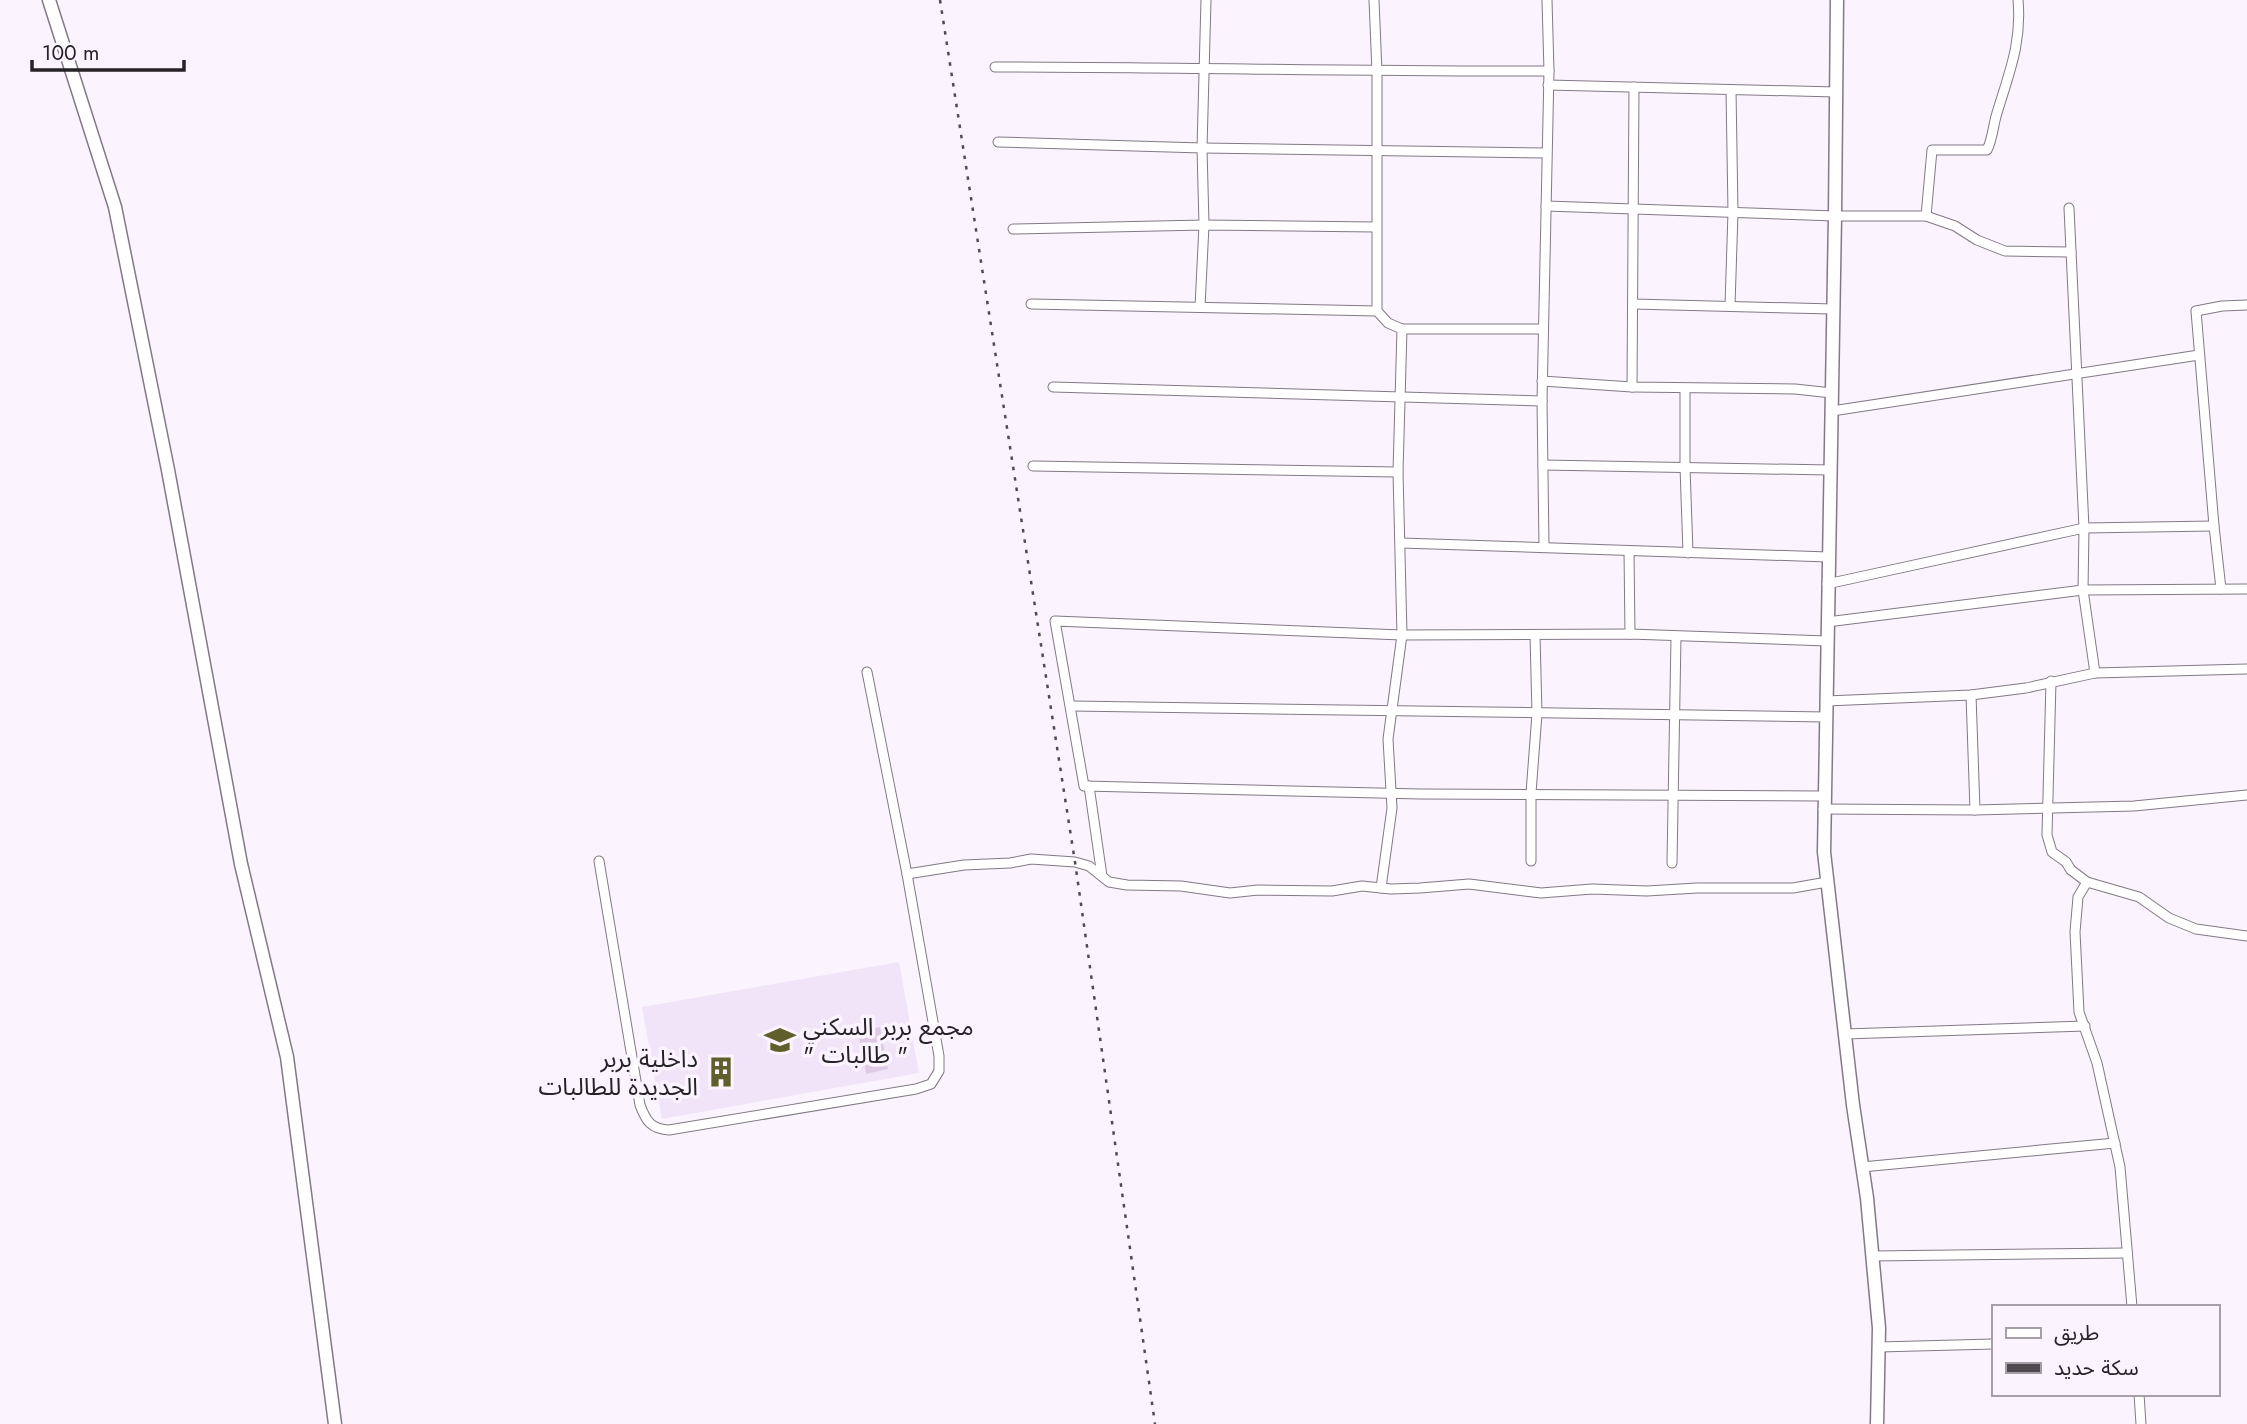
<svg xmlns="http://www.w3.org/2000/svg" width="2247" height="1424" viewBox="0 0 2247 1424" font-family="Jost,'Noto Sans Arabic',sans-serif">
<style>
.built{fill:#f2e4f8}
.pitch{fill:#dfcae6}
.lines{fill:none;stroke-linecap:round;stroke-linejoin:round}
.street-casing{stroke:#827985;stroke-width:11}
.secondary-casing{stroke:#827985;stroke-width:15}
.street{stroke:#fff;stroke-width:9}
.secondary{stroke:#fff;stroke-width:12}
.rail{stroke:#4f4a50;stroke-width:2.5;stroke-dasharray:3.5 7;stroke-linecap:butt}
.labels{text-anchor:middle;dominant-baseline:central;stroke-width:7;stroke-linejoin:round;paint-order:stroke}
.poi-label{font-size:24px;fill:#262227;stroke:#fbf3fe;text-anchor:start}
</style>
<rect width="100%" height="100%" fill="#fbf3fe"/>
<polygon class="built" points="899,962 919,1073 662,1119 642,1007"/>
<polygon class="pitch" points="880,1027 888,1069 866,1074 858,1032"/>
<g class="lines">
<g class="street-casing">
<g id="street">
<polyline points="1374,0 1377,72 1377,311 1388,323 1402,329 1543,329"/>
<path d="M 995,67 C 1180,67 1364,72 1549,71"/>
<polyline points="1548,85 1836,92"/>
<polyline points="998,142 1202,148 1546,153"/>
<polyline points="1546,206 1835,216 1926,216 1955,226 1977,240 2005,251 2071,252"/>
<polyline points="2069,208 2084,528 2083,590 2095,673"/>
<path d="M 1926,216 L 1932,150 L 1987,150 C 1993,138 1993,125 1997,113 C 2009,73 2022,43 2018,0"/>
<polyline points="1013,229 1204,225 1375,227"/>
<polyline points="1031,304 1377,311"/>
<polyline points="1633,304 1833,309"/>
<polyline points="1730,306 1733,212 1731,90"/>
<polyline points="1200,307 1204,225 1202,148 1206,0"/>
<polyline points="1542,381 1632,387 1795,389 1832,393"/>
<polyline points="1053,387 1542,401"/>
<polyline points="1632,387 1634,87"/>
<polyline points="1685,389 1685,467 1688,553"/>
<polyline points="1832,411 2199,355"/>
<polyline points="1543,465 1830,470"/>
<polyline points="1033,466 1398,472"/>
<polyline points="1401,543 1828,557"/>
<polyline points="1544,547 1542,401 1549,71 1547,0"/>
<polyline points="1629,551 1630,634"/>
<polyline points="1827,584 2084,528 2214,526"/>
<polyline points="2221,589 2214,526 2196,311 2222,306 2247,305"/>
<polyline points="1827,622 2083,590 2247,589"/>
<polyline points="2051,681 2047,835 2052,852 2066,862 2071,870 2087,882 2139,897 2169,918 2196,929 2247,936"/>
<polyline points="1971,695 1975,810"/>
<polyline points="1826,701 1971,695 2026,688 2095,673 2247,669"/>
<polyline points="1072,706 1826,717"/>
<polyline points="1089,786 1102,876"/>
<polyline points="1824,796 1421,794 1084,786 1055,621 1402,635 1630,634 1827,641"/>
<polyline points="1823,809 1975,810 2134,806 2247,795"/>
<path d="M 599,861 L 640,1105 C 646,1121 651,1129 669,1130 L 916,1089 L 931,1084 L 939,1071 L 939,1056 L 907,874 L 867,672"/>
<polyline points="1531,861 1531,793 1537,714 1535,635"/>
<polyline points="1672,863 1676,637"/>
<polyline points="907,874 964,865 1010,863 1031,859 1075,862 1089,866 1109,882 1127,885 1181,886 1230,893 1258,890 1332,891 1362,886 1391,889 1420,888 1469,884 1541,893 1592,889 1647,891 1697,888 1793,888 1827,882"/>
<polyline points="2087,882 2078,897 2075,932 2079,1012 2097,1063 2120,1167 2132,1307"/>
<polyline points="1381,888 1392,808 1388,739 1402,635 1398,472 1402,329"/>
<polyline points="1845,1034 2085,1026"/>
<polyline points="1862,1167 2115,1143"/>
<polyline points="1872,1256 2127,1253"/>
<polyline points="1879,1347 1993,1344"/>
<polyline points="2139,1394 2141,1424"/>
</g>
</g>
<g class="secondary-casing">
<g id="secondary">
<polyline points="49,0 115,207 168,470 241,864 287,1057 335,1424"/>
<polyline points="1837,0 1835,216 1824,852 1853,1105 1867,1198 1879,1328 1877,1424"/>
</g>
</g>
<use href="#street" class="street"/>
<use href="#secondary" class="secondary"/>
<polyline class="rail" points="940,0 1075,862 1155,1424"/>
</g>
<defs>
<g id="university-bare" transform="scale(2.415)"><path d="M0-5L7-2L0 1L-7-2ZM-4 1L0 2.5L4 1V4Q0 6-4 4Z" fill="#605e2a" stroke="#fbf3fe" stroke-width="2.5" paint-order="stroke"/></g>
<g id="building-bare" transform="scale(2.415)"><path d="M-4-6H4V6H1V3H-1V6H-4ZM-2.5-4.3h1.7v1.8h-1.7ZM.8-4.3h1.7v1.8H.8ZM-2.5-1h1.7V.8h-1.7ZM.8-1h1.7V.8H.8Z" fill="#605e2a" stroke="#fbf3fe" stroke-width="2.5" paint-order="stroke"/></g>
</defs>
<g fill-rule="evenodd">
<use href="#university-bare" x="780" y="1040"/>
<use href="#building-bare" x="721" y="1072"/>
</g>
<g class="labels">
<g class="poi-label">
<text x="803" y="1026">مجمع بربر السكني<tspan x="803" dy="28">" طالبات "</tspan></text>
<text x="698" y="1058" text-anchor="end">داخلية بربر<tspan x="698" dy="28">الجديدة للطالبات</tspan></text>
</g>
</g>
<rect x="1992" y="1305" width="228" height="91" fill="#fbf3fe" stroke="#a69fa8" stroke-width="2"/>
<rect x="2006" y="1328" width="35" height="10" fill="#ffffff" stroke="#a69fa8" stroke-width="2"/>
<text x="2054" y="1340" font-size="21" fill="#262227">طريق</text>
<rect x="2006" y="1363" width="35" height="10" fill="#4f4a50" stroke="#a69fa8" stroke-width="2"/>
<text x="2054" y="1375" font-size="21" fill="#262227">سكة حديد</text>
<path d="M32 60v10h152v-10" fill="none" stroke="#262227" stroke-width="3.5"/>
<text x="42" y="60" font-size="21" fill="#262227" stroke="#fbf3fe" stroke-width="5" paint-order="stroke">100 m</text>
</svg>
